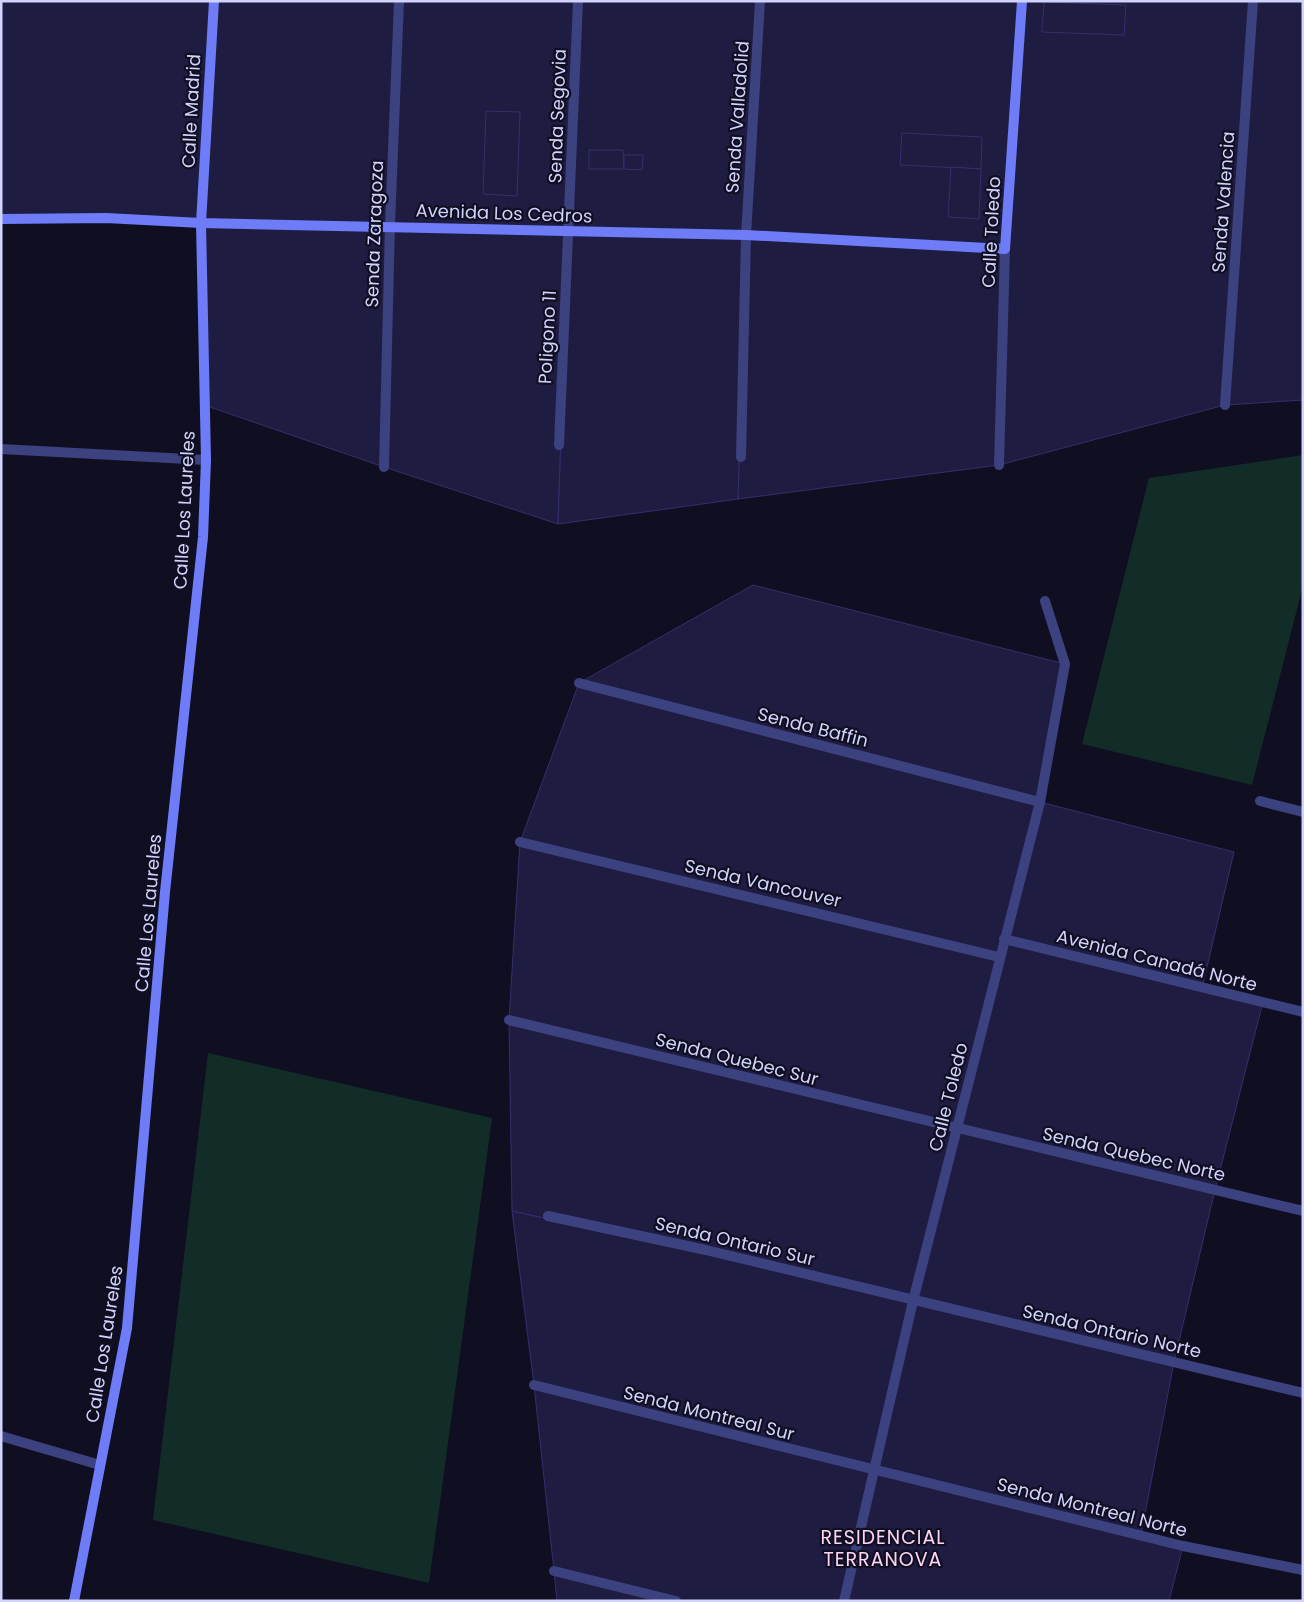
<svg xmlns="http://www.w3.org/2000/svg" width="1304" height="1602" viewBox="0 0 1304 1602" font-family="Poppins,sans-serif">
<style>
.green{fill:#122c28}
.building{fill:#1f1c42;stroke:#342f6d}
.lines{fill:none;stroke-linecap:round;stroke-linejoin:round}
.street{stroke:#3c427f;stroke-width:10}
.secondary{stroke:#6e7cf8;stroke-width:10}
.labels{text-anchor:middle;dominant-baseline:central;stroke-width:4.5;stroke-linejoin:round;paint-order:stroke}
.street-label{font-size:18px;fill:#d2d3fd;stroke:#100f22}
.neighbourhood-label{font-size:19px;letter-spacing:1px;fill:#fdd4f3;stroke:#100f22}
</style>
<rect width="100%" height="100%" fill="#100f22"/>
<g class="green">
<polygon points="1303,455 1303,586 1252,785 1082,744 1149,478"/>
<polygon points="208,1053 492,1118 429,1583 153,1520"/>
</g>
<g class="building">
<polygon points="1,1 214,1 201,223 1,221"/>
<polygon points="214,1 401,1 390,225 201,223"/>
<polygon points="401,1 582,1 568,231 390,225"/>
<polygon points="582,1 758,1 746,235 568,231"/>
<polygon points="758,1 1021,1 1005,249 746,235"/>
<polygon points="758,1 1021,1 1005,249 746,235"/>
<polygon points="1021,1 1253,1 1225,405 999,465"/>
<polygon points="1253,1 1303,1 1303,400 1225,405"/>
<polygon points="1044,2 1126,5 1124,35 1042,32"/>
<polygon points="486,111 520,112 517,196 483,194"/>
<polygon points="902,133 982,137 981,169 900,165"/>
<polygon points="589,150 623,150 624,169 589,169"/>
<polygon points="624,155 643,155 642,170 624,169"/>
<polygon points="951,167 981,169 979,219 948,217"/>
<polygon points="201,223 390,225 384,467 204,405"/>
<polygon points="390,225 568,231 558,524 384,467"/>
<polygon points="568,231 746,235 738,499 558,524"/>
<polygon points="746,235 1005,249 999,465 738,499"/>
<polygon points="753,585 1065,664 1040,802 579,683"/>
<polygon points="579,683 1040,802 999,957 520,842"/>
<polygon points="1040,802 1234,852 1202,988 1004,939"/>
<polygon points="520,842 999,957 957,1130 509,1020"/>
<polygon points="1004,939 1263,1002 1215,1190 957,1130"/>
<polygon points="509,1020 957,1130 913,1301 512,1211"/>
<polygon points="957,1130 1215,1190 1174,1362 913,1301"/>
<polygon points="512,1211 913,1301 875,1471 534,1385"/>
<polygon points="913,1301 1174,1362 1141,1535 875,1471"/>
<polygon points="534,1385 875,1471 844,1601 676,1601 554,1571"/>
<polygon points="875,1471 1183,1546 1169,1601 844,1601"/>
<polygon points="554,1571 676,1601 557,1601"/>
</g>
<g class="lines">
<g class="street">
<polyline points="1225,405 1253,1"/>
<polyline points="559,445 578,1"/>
<polyline points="1,449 206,460"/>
<polyline points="741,457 746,235 760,1"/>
<polyline points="999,465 1005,249"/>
<polyline points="384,467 390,225 399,1"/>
<polyline points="579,683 1040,802"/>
<polyline points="1260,801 1303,812"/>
<polyline points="520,842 999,957"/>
<polyline points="1004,939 1303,1012"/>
<polyline points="509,1020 1303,1211"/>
<polyline points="548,1216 706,1250 1303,1393"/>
<polyline points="534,1385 1183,1546 1303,1570"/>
<polyline points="1,1436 100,1465"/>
<polyline points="554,1571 676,1601"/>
<polyline points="844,1601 913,1301 1040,802 1065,664 1045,601"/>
</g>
<g class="secondary">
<polyline points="1,219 106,218 201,223 746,235 1005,249 1022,1"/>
<polyline points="74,1601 127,1328 165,892 203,537 206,460 201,223 214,1"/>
</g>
</g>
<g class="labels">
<g class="street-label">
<text transform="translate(191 111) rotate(-87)">Calle Madrid</text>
<text transform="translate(557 116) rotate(-88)">Senda Segovia</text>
<text transform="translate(737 117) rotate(-86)">Senda Valladolid</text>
<text transform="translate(1223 202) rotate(-86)">Senda Valencia</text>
<text transform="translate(504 213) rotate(2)">Avenida Los Cedros</text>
<text transform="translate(991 232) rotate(-87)">Calle Toledo</text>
<text transform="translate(374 234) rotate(-88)">Senda Zaragoza</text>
<text transform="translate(547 337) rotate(-87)">Poligono 11</text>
<text transform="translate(184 510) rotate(-87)">Calle Los Laureles</text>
<text transform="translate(813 727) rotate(14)">Senda Baffin</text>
<text transform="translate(763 883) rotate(13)">Senda Vancouver</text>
<text transform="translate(148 913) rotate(-85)">Calle Los Laureles</text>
<text transform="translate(1157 960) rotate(14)">Avenida Canadá Norte</text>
<text transform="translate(737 1059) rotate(14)">Senda Quebec Sur</text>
<text transform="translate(948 1097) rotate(-76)">Calle Toledo</text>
<text transform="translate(1134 1154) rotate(13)">Senda Quebec Norte</text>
<text transform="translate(735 1241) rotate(13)">Senda Ontario Sur</text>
<text transform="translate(1112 1331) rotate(13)">Senda Ontario Norte</text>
<text transform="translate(104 1344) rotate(-81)">Calle Los Laureles</text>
<text transform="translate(709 1413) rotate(14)">Senda Montreal Sur</text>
<text transform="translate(1092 1507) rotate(14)">Senda Montreal Norte</text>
</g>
<g class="neighbourhood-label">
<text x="883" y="1537">RESIDENCIAL<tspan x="883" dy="22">TERRANOVA</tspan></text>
</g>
</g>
<rect width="1304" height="1602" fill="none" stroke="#d2d3fd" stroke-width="5"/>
</svg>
